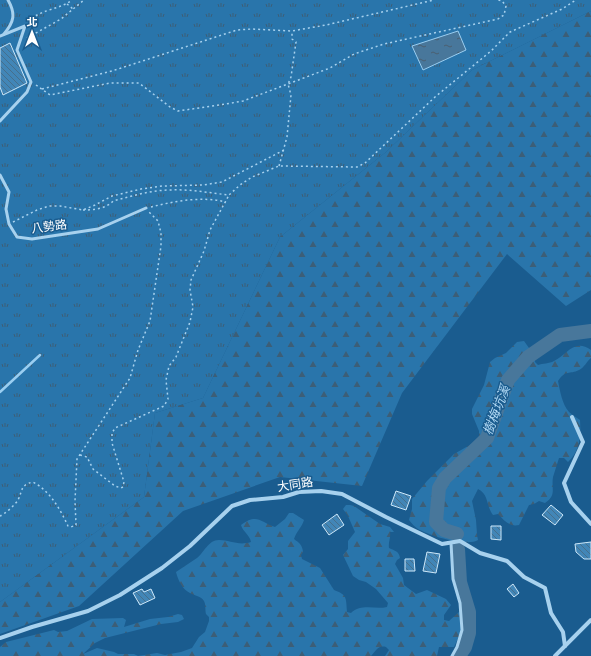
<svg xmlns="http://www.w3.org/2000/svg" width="591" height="656" viewBox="0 0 591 656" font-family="Manrope,'Noto Sans TC',sans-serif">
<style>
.grass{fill:url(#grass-tufts)}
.forest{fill:url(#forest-firs)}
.water{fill:url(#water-ripples);stroke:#9acef1}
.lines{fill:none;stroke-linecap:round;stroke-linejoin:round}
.stream{stroke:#9acef1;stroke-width:2.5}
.river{stroke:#48779b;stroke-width:14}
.building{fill:url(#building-back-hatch);stroke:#cde8fa}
.path{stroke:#a7d1ee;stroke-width:1.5;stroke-dasharray:2 3;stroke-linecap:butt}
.service{stroke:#a7d1ee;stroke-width:3}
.minor{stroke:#a7d1ee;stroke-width:4}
.labels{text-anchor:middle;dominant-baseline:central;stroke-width:3;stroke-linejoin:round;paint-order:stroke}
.street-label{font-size:12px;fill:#fff;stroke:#1a5c8f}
.water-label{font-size:13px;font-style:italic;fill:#b3daf5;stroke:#1a5c8f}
</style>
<defs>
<pattern id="grass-tufts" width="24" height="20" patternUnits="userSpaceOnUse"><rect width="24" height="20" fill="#2975ab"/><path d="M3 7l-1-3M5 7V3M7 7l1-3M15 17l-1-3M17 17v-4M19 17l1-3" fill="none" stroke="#3c5e77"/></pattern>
<pattern id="forest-firs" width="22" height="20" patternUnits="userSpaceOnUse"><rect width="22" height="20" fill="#2975ab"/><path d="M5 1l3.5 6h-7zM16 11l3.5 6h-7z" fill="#3c5e77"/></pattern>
<pattern id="water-ripples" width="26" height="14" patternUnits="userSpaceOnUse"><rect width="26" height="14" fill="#48779b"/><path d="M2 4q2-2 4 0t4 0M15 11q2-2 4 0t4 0" fill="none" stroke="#4a5f70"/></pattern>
<pattern id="building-back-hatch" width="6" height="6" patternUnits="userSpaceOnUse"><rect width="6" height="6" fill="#4286b7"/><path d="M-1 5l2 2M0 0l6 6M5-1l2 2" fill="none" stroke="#466f8c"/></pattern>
</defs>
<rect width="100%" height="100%" fill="#1a5c8f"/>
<polygon class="grass" points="0,0 591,0 591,11 472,70 386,152 280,237 203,398 155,413 144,497 0,602"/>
<g class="forest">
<polygon points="591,11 591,290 566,306 507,254 402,393 362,486 280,477 183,511 79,606 0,634 0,602 144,497 155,413 203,398 280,237 386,152 472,70"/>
<path d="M 524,341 L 534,355 L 535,362 L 538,365 C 543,363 549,364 554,361 C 567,355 574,338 591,350 L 591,358 C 587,361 584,368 579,370 C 569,375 566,369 558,381 C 560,391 562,404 569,412 C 572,415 576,417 580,420 C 581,436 580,451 568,462 L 564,458 L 559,458 C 557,464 555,471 553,477 C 551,489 557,495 545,503 L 539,501 L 534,504 L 529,505 L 519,525 C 509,527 505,521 498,514 L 493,515 C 486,506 489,494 478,489 L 472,501 L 476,520 L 477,535 L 478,540 C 467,547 430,536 418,529 C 415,527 412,524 409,520 L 412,509 L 412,499 L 427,481 L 454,454 L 477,441 L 479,436 L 479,431 L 472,414 L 472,409 L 484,385 L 490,362 L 495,358 L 506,353 L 517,342 Z"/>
<path d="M 346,505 L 350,505 L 354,506 L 380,524 L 390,527 L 394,532 L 390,532 C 391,538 388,542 389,548 C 395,551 399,551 400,558 L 397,560 L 395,564 L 403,578 L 404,585 L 416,594 L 427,590 L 446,599 L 451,605 L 444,615 L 444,620 L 449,621 L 460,611 L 462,630 L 454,647 L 439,647 L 437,656 L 385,656 L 389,650 L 386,647 C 378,645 376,651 371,656 L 0,656 L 0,647 L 6,642 L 54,630 L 58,632 L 67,631 L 92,619 L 123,618 L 126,620 L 124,627 L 150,619 L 168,617 L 178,614 L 182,615 L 184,619 L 178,622 L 161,624 L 105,638 L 95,643 L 83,654 L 97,648 L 114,652 L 118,654 L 134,654 L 138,656 L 157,653 L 165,655 L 181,652 L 192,648 L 199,637 L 205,632 L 209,621 L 209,617 L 206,614 C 205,610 206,605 204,601 C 201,596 195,596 190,593 C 182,589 178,580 176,572 C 183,567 190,563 197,558 C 204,553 208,540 219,540 C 230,540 238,546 251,542 C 250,535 243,532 241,525 C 257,513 260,522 275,527 L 285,519 L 289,513 L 293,513 L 304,520 C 302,527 296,532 294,539 C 299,543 302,544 303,552 L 301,555 L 302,559 L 320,568 L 334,590 C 347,595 346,597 347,612 L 351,613 C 362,603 375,610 387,607 L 388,603 L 376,589 L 366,582 L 359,580 L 353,576 L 343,555 L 348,549 L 348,541 L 355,532 L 348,516 L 343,509 Z"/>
</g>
<polygon class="water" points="458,31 466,50 423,70 412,46"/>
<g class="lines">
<polyline class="stream" points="0,392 40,355"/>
<g class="river">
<polyline points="457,534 444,530 436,522 439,488 445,478 487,438 508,380 528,357 560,335 591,331"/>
<polyline points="458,549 460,582 469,612 469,633 465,647 459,656"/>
</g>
</g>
<g class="building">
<polygon points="10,43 27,83 3,95 0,87 0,48"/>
<polygon points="396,491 411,496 406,510 391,505"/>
<polygon points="551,505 563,515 555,525 542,515"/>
<polygon points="337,514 344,525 329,535 322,525"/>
<polygon points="491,526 501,526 501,540 491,539"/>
<polygon points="591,542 591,559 584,559 576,552 575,544"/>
<polygon points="427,552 440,554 436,573 423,571"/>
<polygon points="405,559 414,559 415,571 405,571"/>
<polygon points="513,584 519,593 514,597 507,589"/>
<polygon points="142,589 144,592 151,589 155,598 140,605 133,593"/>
</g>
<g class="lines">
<g class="path">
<polyline points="67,4 73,9"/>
<path d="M 28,22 C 40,9 59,10 72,0"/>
<polyline points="27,38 61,19 84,0"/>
<polyline points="36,85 50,95 110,83 139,83 170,107 178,111 226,104 243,101 330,68 354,54 384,44 498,19 504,15 506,6 502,1 498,0"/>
<polyline points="42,89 112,71 237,30 252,29 292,31 326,25 434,0"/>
<polyline points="279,166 287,137 291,95 288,84 291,77 296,42 292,39 292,31"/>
<path d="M 151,207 C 175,201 202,196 226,202"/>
<path d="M 83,210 C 93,210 106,209 113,201 C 132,196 151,190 171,190 C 190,189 210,193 229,195 L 240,185 L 252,177 L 279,166 L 357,167 L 365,163 L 435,97 L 491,51 L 510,32 L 562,9 L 576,0"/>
<polyline points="13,222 37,210 49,206 60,206 83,210 95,205 112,196 141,189 162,186 203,185 222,182 284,150"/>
<polyline points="80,455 87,457 93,469 115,486 121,488 123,487 124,482 112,443 112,433 115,428 164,406 168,399 166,380 169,366 176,357 190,322 193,307 190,290 191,280 204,251 210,230 229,195"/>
<path d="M 0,516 C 5,514 15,505 18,500 C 23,490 20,485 33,482 C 50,491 60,509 68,526 L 71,527 L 76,525 L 75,501 L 77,459 L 130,378 L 138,350 L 150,321 L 161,246 L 161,233 L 158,221 L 149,212"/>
</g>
<g class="service">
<path d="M 4,34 C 14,22 16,14 8,0"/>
<polyline points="0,36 25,26 17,50 31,82 27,92 0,121"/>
<polyline points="0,175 9,192 6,209 9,224 17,237 32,239 98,229 146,208"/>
<polyline points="451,543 453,579 460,603 462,630 457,647 452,656"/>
</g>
<g class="minor">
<polyline points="572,417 583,442 564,483 571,502 591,524"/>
<polyline points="0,638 32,627 88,611 120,595 162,568 190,546 232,506 250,500 283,497 299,492 321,491 342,494 386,517 442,544 460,541 480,553 507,561 524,577 545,588 551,613 563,632 565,646"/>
<polyline points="555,656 591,620"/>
</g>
</g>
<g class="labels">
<g class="street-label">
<text transform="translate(49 226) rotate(-7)">八勢路</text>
<text transform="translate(295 484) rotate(-9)">大同路</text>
</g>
<g class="water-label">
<text transform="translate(496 410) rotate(-69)">樹梅坑溪</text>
</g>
</g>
<g transform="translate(32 32)" stroke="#1a5c8f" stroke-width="3" paint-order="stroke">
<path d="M0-3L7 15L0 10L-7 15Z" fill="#ffffff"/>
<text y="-6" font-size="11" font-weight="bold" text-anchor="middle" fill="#ffffff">北</text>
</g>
</svg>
